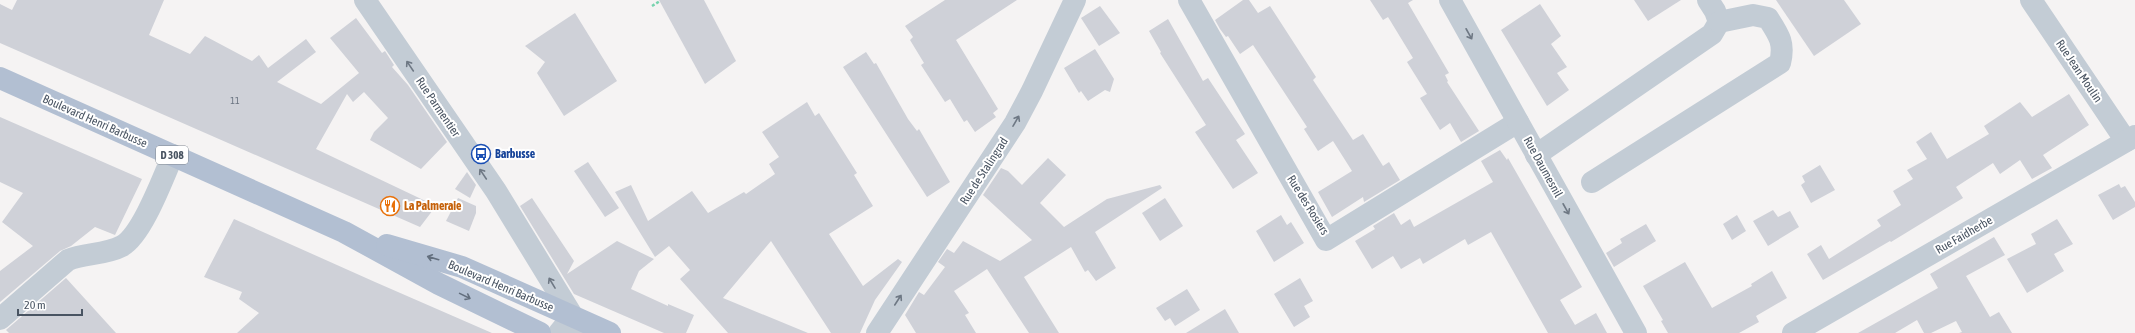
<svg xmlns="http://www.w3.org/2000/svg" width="2135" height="333" viewBox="0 0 2135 333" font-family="'Asap Condensed',sans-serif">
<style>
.building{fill:#cfd1d8}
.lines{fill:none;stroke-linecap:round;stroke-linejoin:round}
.path{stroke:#77d3ae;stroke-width:2.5;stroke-dasharray:3 2;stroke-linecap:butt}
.minor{stroke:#c3ccd5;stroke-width:22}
.major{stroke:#b2bfd2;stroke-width:22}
.oneway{stroke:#6e7884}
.oneway2{stroke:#636f7e}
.labels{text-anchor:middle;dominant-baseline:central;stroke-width:4;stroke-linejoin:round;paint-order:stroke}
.number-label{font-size:10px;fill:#6a7380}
.shield{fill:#fff;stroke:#808791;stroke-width:1}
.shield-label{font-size:11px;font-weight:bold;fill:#495462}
.street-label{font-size:12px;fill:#495462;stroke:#fff}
.transit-label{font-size:12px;font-weight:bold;fill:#164399;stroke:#fff;text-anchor:start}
.food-label{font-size:12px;font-weight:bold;fill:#c56008;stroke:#fff;text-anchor:start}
</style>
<rect width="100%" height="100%" fill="#f5f3f3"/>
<g class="building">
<polygon points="17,0 164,0 149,35 190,54 205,36 252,61 259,55 268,68 306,39 316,52 277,82 321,104 359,73 330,38 356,18 382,53 385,51 394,65 392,67 408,85 447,142 421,169 370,140 374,132 388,118 364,92 353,102 347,94 316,149 436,206 420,227 0,43 0,4 12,10"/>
<polygon points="659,0 704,0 736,61 705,84"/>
<polygon points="945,0 1017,0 956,40 998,109 993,113 996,117 975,132 967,120 964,122 950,99 945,102 921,65 924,63 910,40 913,37 905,26"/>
<polygon points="1243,0 1249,0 1258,13 1270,6 1316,77 1313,80 1353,140 1363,134 1383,166 1389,162 1400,180 1364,202 1363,197 1332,217 1318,192 1352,171 1333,141 1318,151 1304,129 1307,127 1253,45 1240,54 1228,36 1226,37 1220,29 1215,20"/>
<polygon points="1370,0 1413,0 1408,3 1449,73 1445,75 1448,81 1447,82 1479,131 1461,142 1450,123 1440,130 1420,98 1427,94 1407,62 1413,58 1388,17 1383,20"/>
<polygon points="1634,0 1681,0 1648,21"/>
<polygon points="1776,0 1844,0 1861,24 1814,56"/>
<polygon points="1540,4 1561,36 1551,44 1567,67 1557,73 1569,90 1547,106 1501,30"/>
<polygon points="1100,6 1120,33 1099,46 1081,18"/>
<polygon points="575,13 617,81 564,116 537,73 545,62 525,46"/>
<polygon points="1168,19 1203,81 1208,78 1245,134 1236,140 1258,173 1233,189 1195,132 1206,125 1160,53 1161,52 1149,31"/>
<polygon points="1095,49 1114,79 1110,92 1105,90 1088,101 1081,91 1079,93 1064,68"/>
<polygon points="866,52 874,64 876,63 908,119 917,131 919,129 950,182 927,197 843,67"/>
<polygon points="2069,94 2089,125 2043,155 2052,168 2032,179 2020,160 2000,174 1993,163 1956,187 1963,198 1891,242 1890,241 1823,280 1807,254 1821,245 1829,259 1881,226 1877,220 1901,205 1893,191 1913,179 1907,170 1927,159 1916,142 1931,132 1947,159 1989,134 1984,126 2020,102 2032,117"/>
<polygon points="807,102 815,116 819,113 857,173 854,175 873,206 829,234 863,286 898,259 902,262 875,300 860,333 831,333 771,241 723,298 808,333 728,333 680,279 690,270 669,246 655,257 615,192 631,185 648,221 692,191 708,213 744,192 746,194 775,174 769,164 779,157 762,132"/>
<polygon points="0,117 142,179 115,235 95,227 71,246 60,251 0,302 0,271 33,246 2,222 23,193 0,182"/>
<polygon points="1500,150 1507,160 1508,158 1582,287 1560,300 1575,325 1596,313 1607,333 1548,333 1491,232 1468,245 1465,239 1423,264 1420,258 1401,269 1393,256 1372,269 1355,241 1375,229 1373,226 1394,213 1401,225 1410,219 1414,227 1493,182 1481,161"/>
<polygon points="1048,158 1066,175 1040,203 1064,227 1107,199 1160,185 1162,188 1095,232 1116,268 1096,281 1088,270 1085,272 1071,247 1024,277 1059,333 1029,333 987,269 954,291 969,313 965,315 976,333 916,333 905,315 919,292 924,295 945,267 938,262 947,249 954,253 963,241 1000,261 1032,240 983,195 1001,168 1008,171 1022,185"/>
<polygon points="588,162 619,208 605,217 574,171"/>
<polygon points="1820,165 1835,190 1811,203 1801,185 1805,182 1802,176"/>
<polygon points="467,172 476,185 470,198 455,189"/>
<polygon points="2119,184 2121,188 2125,186 2135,202 2135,207 2113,220 2098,195"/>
<polygon points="458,198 476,206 476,213 469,231 446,221"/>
<polygon points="532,198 574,261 567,274 617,241 654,259 639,271 631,289 668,306 668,304 694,315 686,333 664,333 574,294 520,206"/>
<polygon points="1165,198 1183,226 1160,241 1142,213"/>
<polygon points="1773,210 1778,217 1790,211 1799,227 1768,246 1753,221"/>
<polygon points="1281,215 1287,225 1291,222 1304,243 1274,262 1256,231"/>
<polygon points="1737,215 1746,231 1732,240 1723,224"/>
<polygon points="234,219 375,282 492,333 237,333 259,313 239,299 242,292 204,277"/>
<polygon points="2057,219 2073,244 2054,254 2064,271 2027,293 2007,259 2036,244 2031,234"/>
<polygon points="1646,224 1656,241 1614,267 1606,253 1622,243 1620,239"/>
<polygon points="1994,237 2005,255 1966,276 1990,317 1999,312 2012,333 1959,333 1962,332 1956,321 1931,333 1924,333 1917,320 1895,333 1858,333 1938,288 1930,274"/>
<polygon points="1685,262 1712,308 1752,286 1751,284 1772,271 1787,298 1756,316 1759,322 1739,333 1668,333 1661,321 1663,320 1643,286"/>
<polygon points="66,278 116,333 9,333 6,330"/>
<polygon points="1300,278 1313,301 1304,306 1310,317 1294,327 1274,294"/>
<polygon points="1187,289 1200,310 1175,326 1170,318 1165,321 1156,308"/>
<polygon points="1225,309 1239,333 1186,333"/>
</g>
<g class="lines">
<polyline class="path" points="652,6 660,1"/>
<g class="minor">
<polyline points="365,0 496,191 578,325"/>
<polyline points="1189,0 1326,240 1518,122"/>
<polyline points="1450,0 1636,333"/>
<polyline points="2031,0 2126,141"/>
<polyline points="1536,155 1712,34 1719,22 1715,11 1708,0"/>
<path d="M 1592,182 L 1780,63 C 1785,43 1779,35 1768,18 L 1753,15 L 1719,22"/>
<path d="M 0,319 L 68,260 C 85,253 105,255 122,246 C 142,235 163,178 173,155"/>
<polyline points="559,333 572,317"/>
<polyline points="877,333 1015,123 1032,91 1075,0"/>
<polyline points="1793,333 2135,136"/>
</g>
<g class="major">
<polyline points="0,78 344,232 439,284 540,333"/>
<polyline points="387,245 462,267 610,333"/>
</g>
</g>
<defs><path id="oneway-shaft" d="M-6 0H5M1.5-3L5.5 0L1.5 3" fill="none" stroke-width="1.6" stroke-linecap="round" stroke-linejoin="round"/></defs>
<g class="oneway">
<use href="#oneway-shaft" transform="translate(1469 34) rotate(61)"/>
<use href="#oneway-shaft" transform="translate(410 66) rotate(-124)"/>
<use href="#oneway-shaft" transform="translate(1016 121) rotate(-60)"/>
<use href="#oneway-shaft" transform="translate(483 174) rotate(-124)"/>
<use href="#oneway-shaft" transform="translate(1566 209) rotate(61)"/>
<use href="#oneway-shaft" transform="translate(552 283) rotate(-121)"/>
<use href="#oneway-shaft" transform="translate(898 300) rotate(-57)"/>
</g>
<g class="oneway2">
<use href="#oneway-shaft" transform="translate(433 258) rotate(-164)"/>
<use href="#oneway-shaft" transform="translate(465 296) rotate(26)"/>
</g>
<defs>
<g id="bus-ring" transform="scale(1)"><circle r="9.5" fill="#fff" stroke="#1a4fb4" stroke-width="1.5"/><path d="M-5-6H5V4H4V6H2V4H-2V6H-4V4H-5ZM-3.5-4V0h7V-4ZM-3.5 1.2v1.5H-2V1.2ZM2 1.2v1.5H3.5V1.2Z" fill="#1a4fb4"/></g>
<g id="restaurant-ring" transform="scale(1)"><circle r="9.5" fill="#fff" stroke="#e8710a" stroke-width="1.5"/><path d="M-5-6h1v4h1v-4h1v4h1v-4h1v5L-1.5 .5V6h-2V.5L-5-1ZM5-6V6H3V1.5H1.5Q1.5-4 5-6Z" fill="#e8710a"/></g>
</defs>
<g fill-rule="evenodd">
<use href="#bus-ring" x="481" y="154"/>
<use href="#restaurant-ring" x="390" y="206"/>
</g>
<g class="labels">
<g class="number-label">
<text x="235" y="100">11</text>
</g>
<rect class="shield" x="156" y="146" width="32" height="18" rx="3"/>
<g class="shield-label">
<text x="172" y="155">D 308</text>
</g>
<g class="street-label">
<text transform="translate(2079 71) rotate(56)">Rue Jean Moulin</text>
<text transform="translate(438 107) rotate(56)">Rue Parmentier</text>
<text transform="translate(95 121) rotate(24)">Boulevard Henri Barbusse</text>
<text transform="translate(1543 167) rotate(61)">Rue Daumesnil</text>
<text transform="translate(984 171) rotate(-57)">Rue de Stalingrad</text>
<text transform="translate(1308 205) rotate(58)">Rue des Rosiers</text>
<text transform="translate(1964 235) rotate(-30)">Rue Faidherbe</text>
<text transform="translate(501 286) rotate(23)">Boulevard Henri Barbusse</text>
</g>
<g class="transit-label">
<text x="495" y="154">Barbusse</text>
</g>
<g class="food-label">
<text x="404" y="206">La Palmeraie</text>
</g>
</g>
<path d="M18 309v6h64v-6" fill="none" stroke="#495462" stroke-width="2"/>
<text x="24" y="309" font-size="12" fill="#495462" stroke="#ffffff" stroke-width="3" paint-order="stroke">20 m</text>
</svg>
